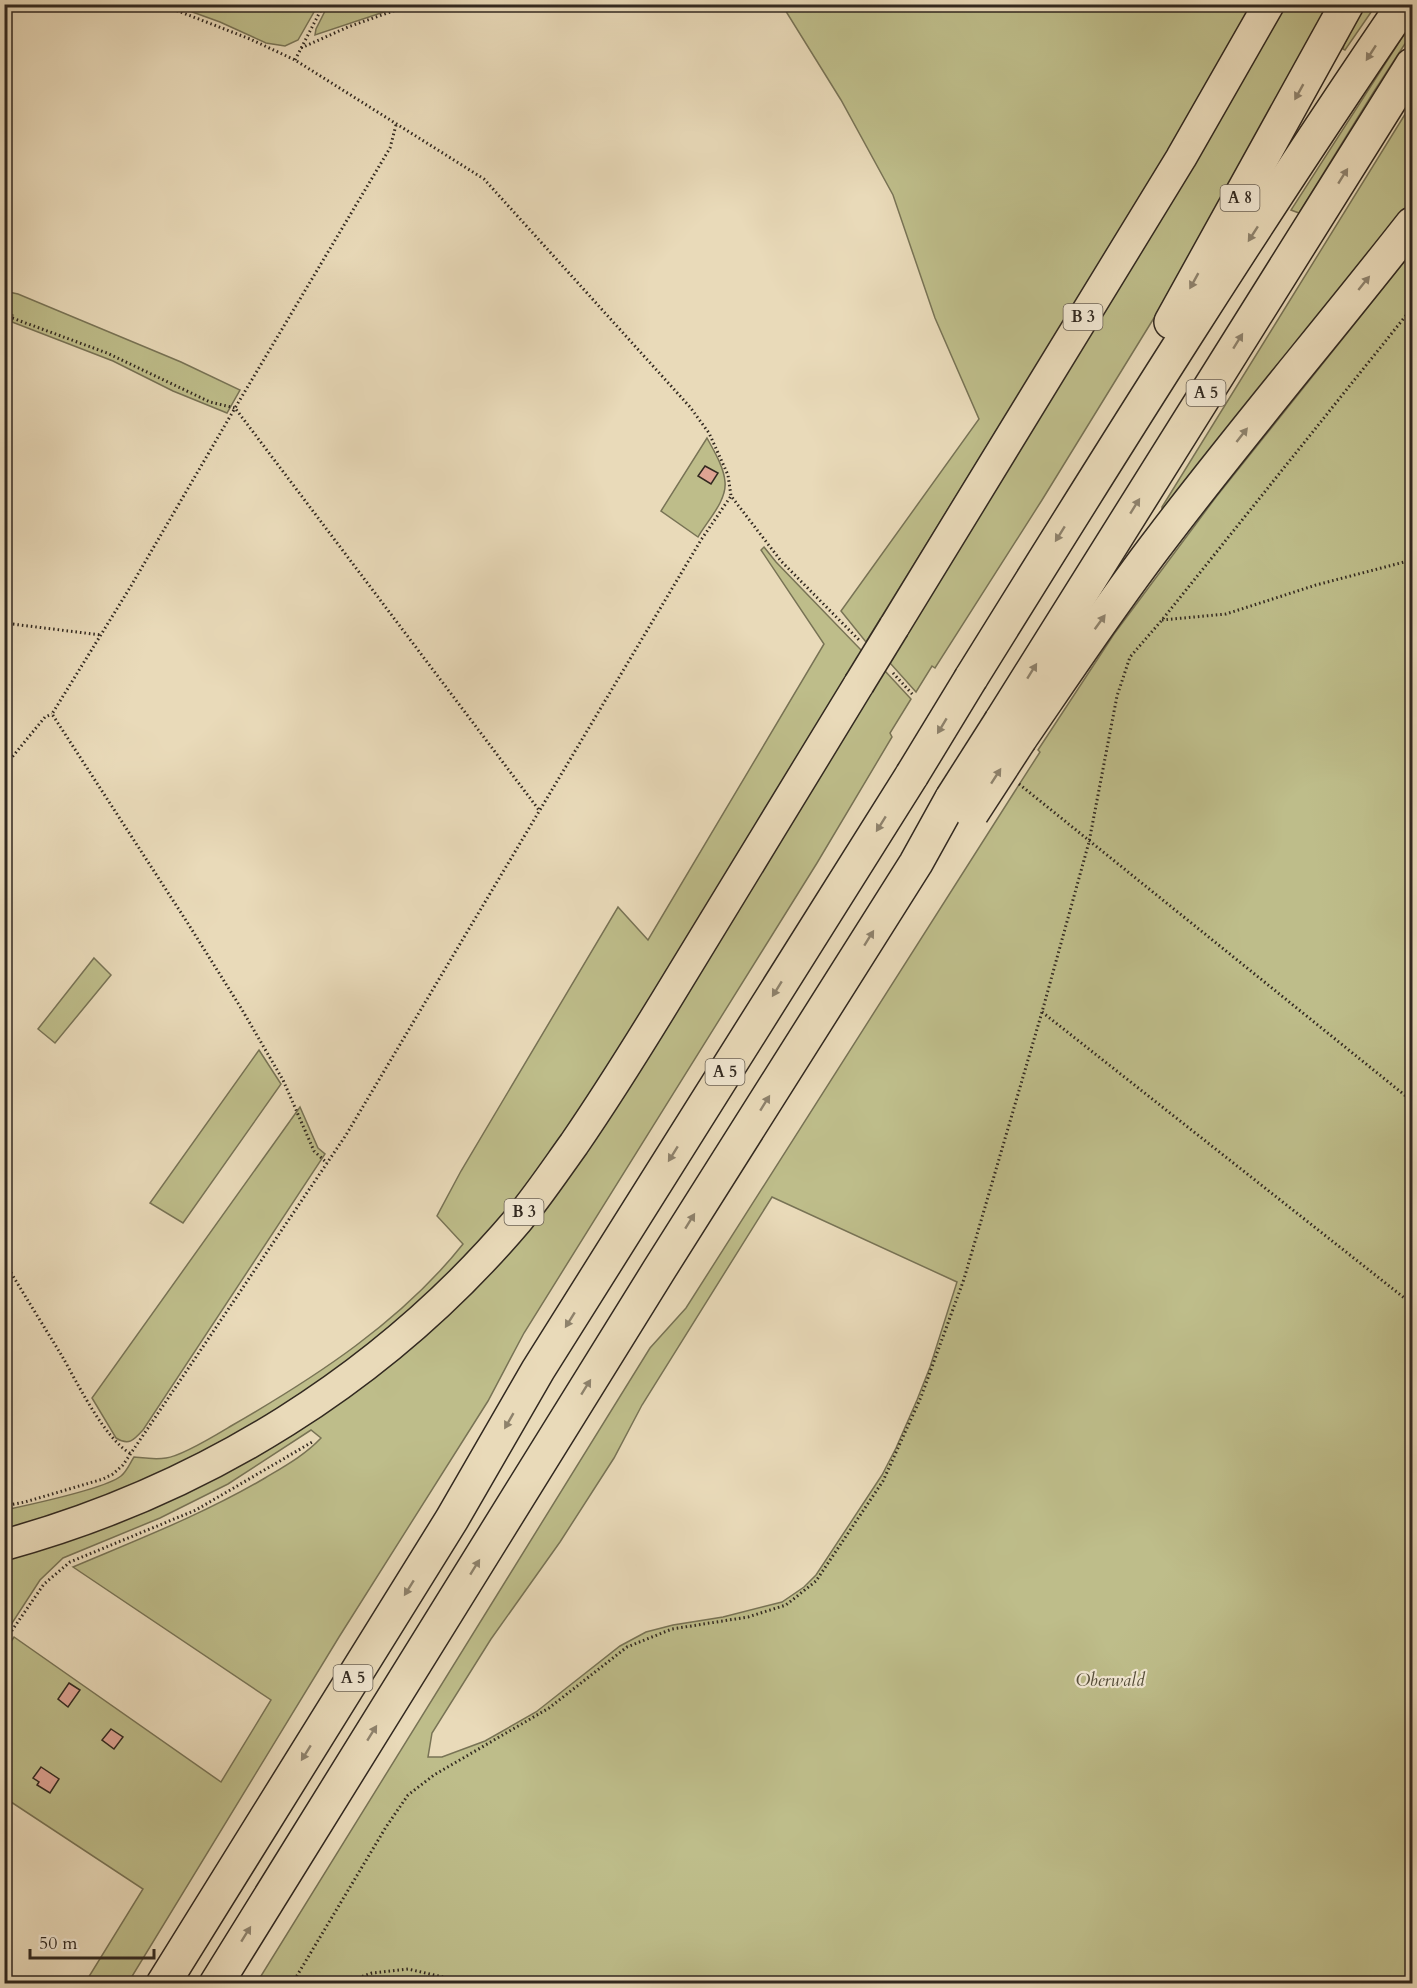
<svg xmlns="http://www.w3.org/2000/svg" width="1417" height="1988" viewBox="0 0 1417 1988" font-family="Cardo,serif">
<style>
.green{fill:#bebd8a;stroke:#787355;stroke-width:1.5;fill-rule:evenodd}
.building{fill:#dea393;stroke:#322920;stroke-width:1.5}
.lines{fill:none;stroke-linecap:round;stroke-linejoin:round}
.major-casing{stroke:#322920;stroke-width:33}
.highway-casing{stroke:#322920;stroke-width:36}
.path{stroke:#322920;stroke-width:3;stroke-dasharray:1.5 3;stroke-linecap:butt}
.major{stroke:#e9dab9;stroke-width:30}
.highway{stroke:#e9dab9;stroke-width:33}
.major-bridge-casing{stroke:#322920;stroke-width:33;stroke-linecap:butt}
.highway-bridge-casing{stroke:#322920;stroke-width:36;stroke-linecap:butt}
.major-bridge{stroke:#e9dab9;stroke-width:30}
.highway-bridge{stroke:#e9dab9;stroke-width:33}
.oneway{fill:#8e826c}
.labels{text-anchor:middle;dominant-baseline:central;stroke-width:4.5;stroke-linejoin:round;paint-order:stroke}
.shield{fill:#f1e7d2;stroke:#6b6255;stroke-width:1.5}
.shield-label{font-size:16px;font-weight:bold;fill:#322920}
.park-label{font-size:18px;font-style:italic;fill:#554e3a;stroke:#f1e7d2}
</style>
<rect width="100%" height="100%" fill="#e9dab9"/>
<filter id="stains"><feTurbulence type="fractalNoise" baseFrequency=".00333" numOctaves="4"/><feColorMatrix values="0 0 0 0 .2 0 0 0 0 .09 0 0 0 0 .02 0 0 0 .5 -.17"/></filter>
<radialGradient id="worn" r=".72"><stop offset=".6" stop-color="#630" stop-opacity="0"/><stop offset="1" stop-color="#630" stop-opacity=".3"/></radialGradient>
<g class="green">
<polygon points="173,5 318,5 298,40 285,46 266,43 220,22"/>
<polygon points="328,5 328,4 405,5 315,35 316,29"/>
<polygon points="782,5 1259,5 866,642 841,611 979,419 935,318 893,195 841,100"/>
<polygon points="1279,5 1331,5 1165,300 1042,500 935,668 932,666 916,692 890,663 904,639 901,635"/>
<polygon points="1364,5 1376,5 1345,50 1343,49 1344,45"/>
<polygon points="1412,22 1412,33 1373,93 1299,213 1291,210"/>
<polygon points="1412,103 1412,201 1372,254 1162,510 1162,507"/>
<path d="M 1412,252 L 1412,1983 L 256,1984 L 650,1348 L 686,1308 L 1015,791 L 1040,752 L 1038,750 L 1114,634 L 1216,497 ZM 772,1197 L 957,1282 L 930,1367 L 917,1400 L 896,1448 L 882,1475 L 816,1575 L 804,1587 L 782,1602 L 723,1617 L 673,1625 L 646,1632 L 620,1646 L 536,1712 L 485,1741 L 442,1757 L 428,1757 L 432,1733 L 491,1639 L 560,1542 L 614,1458 L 642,1405 Z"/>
<polygon points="4,291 18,294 181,362 240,390 227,413 173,391 113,361 12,322 13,315 5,312"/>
<path d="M 707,438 C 714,451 724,467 725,482 C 727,501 707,521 698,537 L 661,511 Z"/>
<path d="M 764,547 L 776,562 L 862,651 L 689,945 L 511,1213 L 375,1346 L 190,1465 L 5,1535 L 5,1510 C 28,1505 105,1489 121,1476 C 127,1471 130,1463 134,1457 C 144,1458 155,1460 166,1458 C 182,1456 216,1435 231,1426 C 316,1377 402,1321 463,1244 L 437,1216 L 461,1171 L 618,907 L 648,940 L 824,644 L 761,550 Z"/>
<path d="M 885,671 L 911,699 L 890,733 L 892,737 L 817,863 L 524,1333 L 488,1401 L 339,1637 L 128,1983 L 85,1983 L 143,1889 L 5,1798 L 5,1651 L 14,1637 L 221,1782 L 271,1700 L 73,1567 C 139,1539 204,1514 265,1478 C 285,1466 305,1455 321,1438 L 311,1430 L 228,1484 L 160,1518 L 63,1558 L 40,1580 L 5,1634 L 5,1556 L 60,1541 L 449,1306 Z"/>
<polygon points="94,958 111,975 55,1043 38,1029"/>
<polygon points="259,1050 281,1084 183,1223 150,1203"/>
<path d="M 300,1107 L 318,1148 L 325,1154 L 143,1430 C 134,1440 129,1446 116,1438 L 92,1398 Z"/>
</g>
<g class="building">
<polygon points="705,466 718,473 711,484 698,476"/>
<polygon points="69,1683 80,1690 68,1707 58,1699"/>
<polygon points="111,1729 123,1737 114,1749 102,1740"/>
<polygon points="41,1767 59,1779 50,1793 37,1785 39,1782 33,1778"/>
</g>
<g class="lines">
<g class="major-casing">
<g id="major">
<polyline points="894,627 1181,158 1269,4"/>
<path d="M 4,1545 C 204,1490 384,1378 518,1220 C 538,1196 556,1169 574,1144 C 611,1090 645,1035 679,979 C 739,881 799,782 859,684"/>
</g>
</g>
<g class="highway-casing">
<g id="highway">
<polyline points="1171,322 1347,4"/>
<path d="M 971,678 C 1112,451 1253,225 1404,4"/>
<polyline points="1001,721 1412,65"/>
<path d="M 1020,739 C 1066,672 1111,604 1161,539 C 1242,432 1329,330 1412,224"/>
<polyline points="163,1984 452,1519 538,1370 912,775"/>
<polyline points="216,1984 659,1270 916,863 952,798"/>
</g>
</g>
<g class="path">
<polyline points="160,4 250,39 295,60 484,179 690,407 709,433 728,475 731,496 781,561 860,641"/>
<polyline points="301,48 348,27 413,4"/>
<polyline points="295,60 324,4"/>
<polyline points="396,125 390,148 235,408 539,810"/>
<polyline points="4,315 107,353 210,402 235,408 131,586 52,714 187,922 241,1008 283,1080 314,1151 327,1163"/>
<polyline points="1162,620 1226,614 1316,585 1412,560"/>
<polyline points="4,623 101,635"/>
<polyline points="893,673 914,696"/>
<polyline points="4,767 45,717 52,714"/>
<polyline points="1019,784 1412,1101"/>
<polyline points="1042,1012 1412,1304"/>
<path d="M 4,1261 C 23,1293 43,1325 62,1356 C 78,1384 104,1438 131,1454"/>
<polyline points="4,1506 25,1502 103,1479 113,1474 123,1465 346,1135 701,540 731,496"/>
<polyline points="4,1642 44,1584 70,1562 196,1510 314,1441"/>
<polyline points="292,1984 386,1827 408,1795 434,1775 549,1708 627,1647 672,1629 748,1617 786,1605 816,1581 883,1481 921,1397 964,1279 1042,1012 1089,842 1117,696 1130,657 1162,620 1412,308"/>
<polyline points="341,1984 372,1973 408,1969 474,1984"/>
</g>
<use href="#major" class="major"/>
<use href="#highway" class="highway"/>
<g class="major-bridge-casing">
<polyline id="major-bridge" points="859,684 894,627"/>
</g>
<g class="highway-bridge-casing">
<g id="highway-bridge">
<polyline points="912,775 971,678"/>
<polyline points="952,798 1001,721"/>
<polyline points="972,813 1020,739"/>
</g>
</g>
<use href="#major-bridge" class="major-bridge"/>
<use href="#highway-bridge" class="highway-bridge"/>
</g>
<defs><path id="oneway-solid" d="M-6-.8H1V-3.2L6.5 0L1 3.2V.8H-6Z" transform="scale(1.5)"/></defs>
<g class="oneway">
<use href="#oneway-solid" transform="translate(1371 53) rotate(123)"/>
<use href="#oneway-solid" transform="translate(1299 92) rotate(119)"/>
<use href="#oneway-solid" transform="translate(1343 176) rotate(-58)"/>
<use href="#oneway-solid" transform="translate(1253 234) rotate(123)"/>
<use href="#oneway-solid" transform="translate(1194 281) rotate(119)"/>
<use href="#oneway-solid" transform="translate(1364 283) rotate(-51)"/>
<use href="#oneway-solid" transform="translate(1238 341) rotate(-58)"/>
<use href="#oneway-solid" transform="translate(1242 435) rotate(-52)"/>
<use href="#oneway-solid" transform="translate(1135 506) rotate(-58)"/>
<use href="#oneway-solid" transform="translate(1060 534) rotate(122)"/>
<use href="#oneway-solid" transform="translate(1100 622) rotate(-54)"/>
<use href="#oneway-solid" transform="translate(1032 671) rotate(-58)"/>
<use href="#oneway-solid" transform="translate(942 726) rotate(121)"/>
<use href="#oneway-solid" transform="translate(996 776) rotate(-57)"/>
<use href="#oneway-solid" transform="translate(881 824) rotate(122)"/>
<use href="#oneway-solid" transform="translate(869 938) rotate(-58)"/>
<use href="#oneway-solid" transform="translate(777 989) rotate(122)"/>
<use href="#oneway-solid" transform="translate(765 1103) rotate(-58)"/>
<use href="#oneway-solid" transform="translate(673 1154) rotate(122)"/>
<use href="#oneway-solid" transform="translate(690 1221) rotate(-58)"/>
<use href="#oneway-solid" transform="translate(570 1320) rotate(122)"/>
<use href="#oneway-solid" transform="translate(586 1387) rotate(-58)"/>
<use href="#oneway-solid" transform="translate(509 1421) rotate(120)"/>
<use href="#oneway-solid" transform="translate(475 1567) rotate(-58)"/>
<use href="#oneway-solid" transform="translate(409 1588) rotate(122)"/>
<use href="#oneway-solid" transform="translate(372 1733) rotate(-58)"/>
<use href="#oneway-solid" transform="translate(306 1753) rotate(122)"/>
<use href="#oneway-solid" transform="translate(246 1934) rotate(-58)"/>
</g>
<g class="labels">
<g class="shield">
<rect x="1220.5" y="185" width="39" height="26" rx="4.5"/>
<rect x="1063.5" y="304" width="39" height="26" rx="4.5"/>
<rect x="1186.5" y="380" width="39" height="26" rx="4.5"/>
<rect x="705.5" y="1059" width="39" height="26" rx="4.5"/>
<rect x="504.5" y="1199" width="39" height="26" rx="4.5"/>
<rect x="333.5" y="1665" width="39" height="26" rx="4.5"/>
</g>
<g class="shield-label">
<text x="1240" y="198">A 8</text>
<text x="1083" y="317">B 3</text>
<text x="1206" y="393">A 5</text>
<text x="725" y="1072">A 5</text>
<text x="524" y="1212">B 3</text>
<text x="353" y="1678">A 5</text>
</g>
<g class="park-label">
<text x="1110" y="1680">Oberwald</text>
</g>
</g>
<rect width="1417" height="1988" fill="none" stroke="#e9dab9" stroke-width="24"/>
<rect x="6" y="6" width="1405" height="1976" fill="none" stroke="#322920" stroke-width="3"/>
<rect x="12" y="12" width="1393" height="1964" fill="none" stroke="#322920" stroke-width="1.5"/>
<path d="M30 1949v9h124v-9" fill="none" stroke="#322920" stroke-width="3"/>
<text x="39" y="1949" font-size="18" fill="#322920" stroke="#f1e7d2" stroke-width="4.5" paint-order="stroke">50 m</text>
<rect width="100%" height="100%" filter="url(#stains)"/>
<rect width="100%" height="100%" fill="url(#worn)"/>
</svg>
